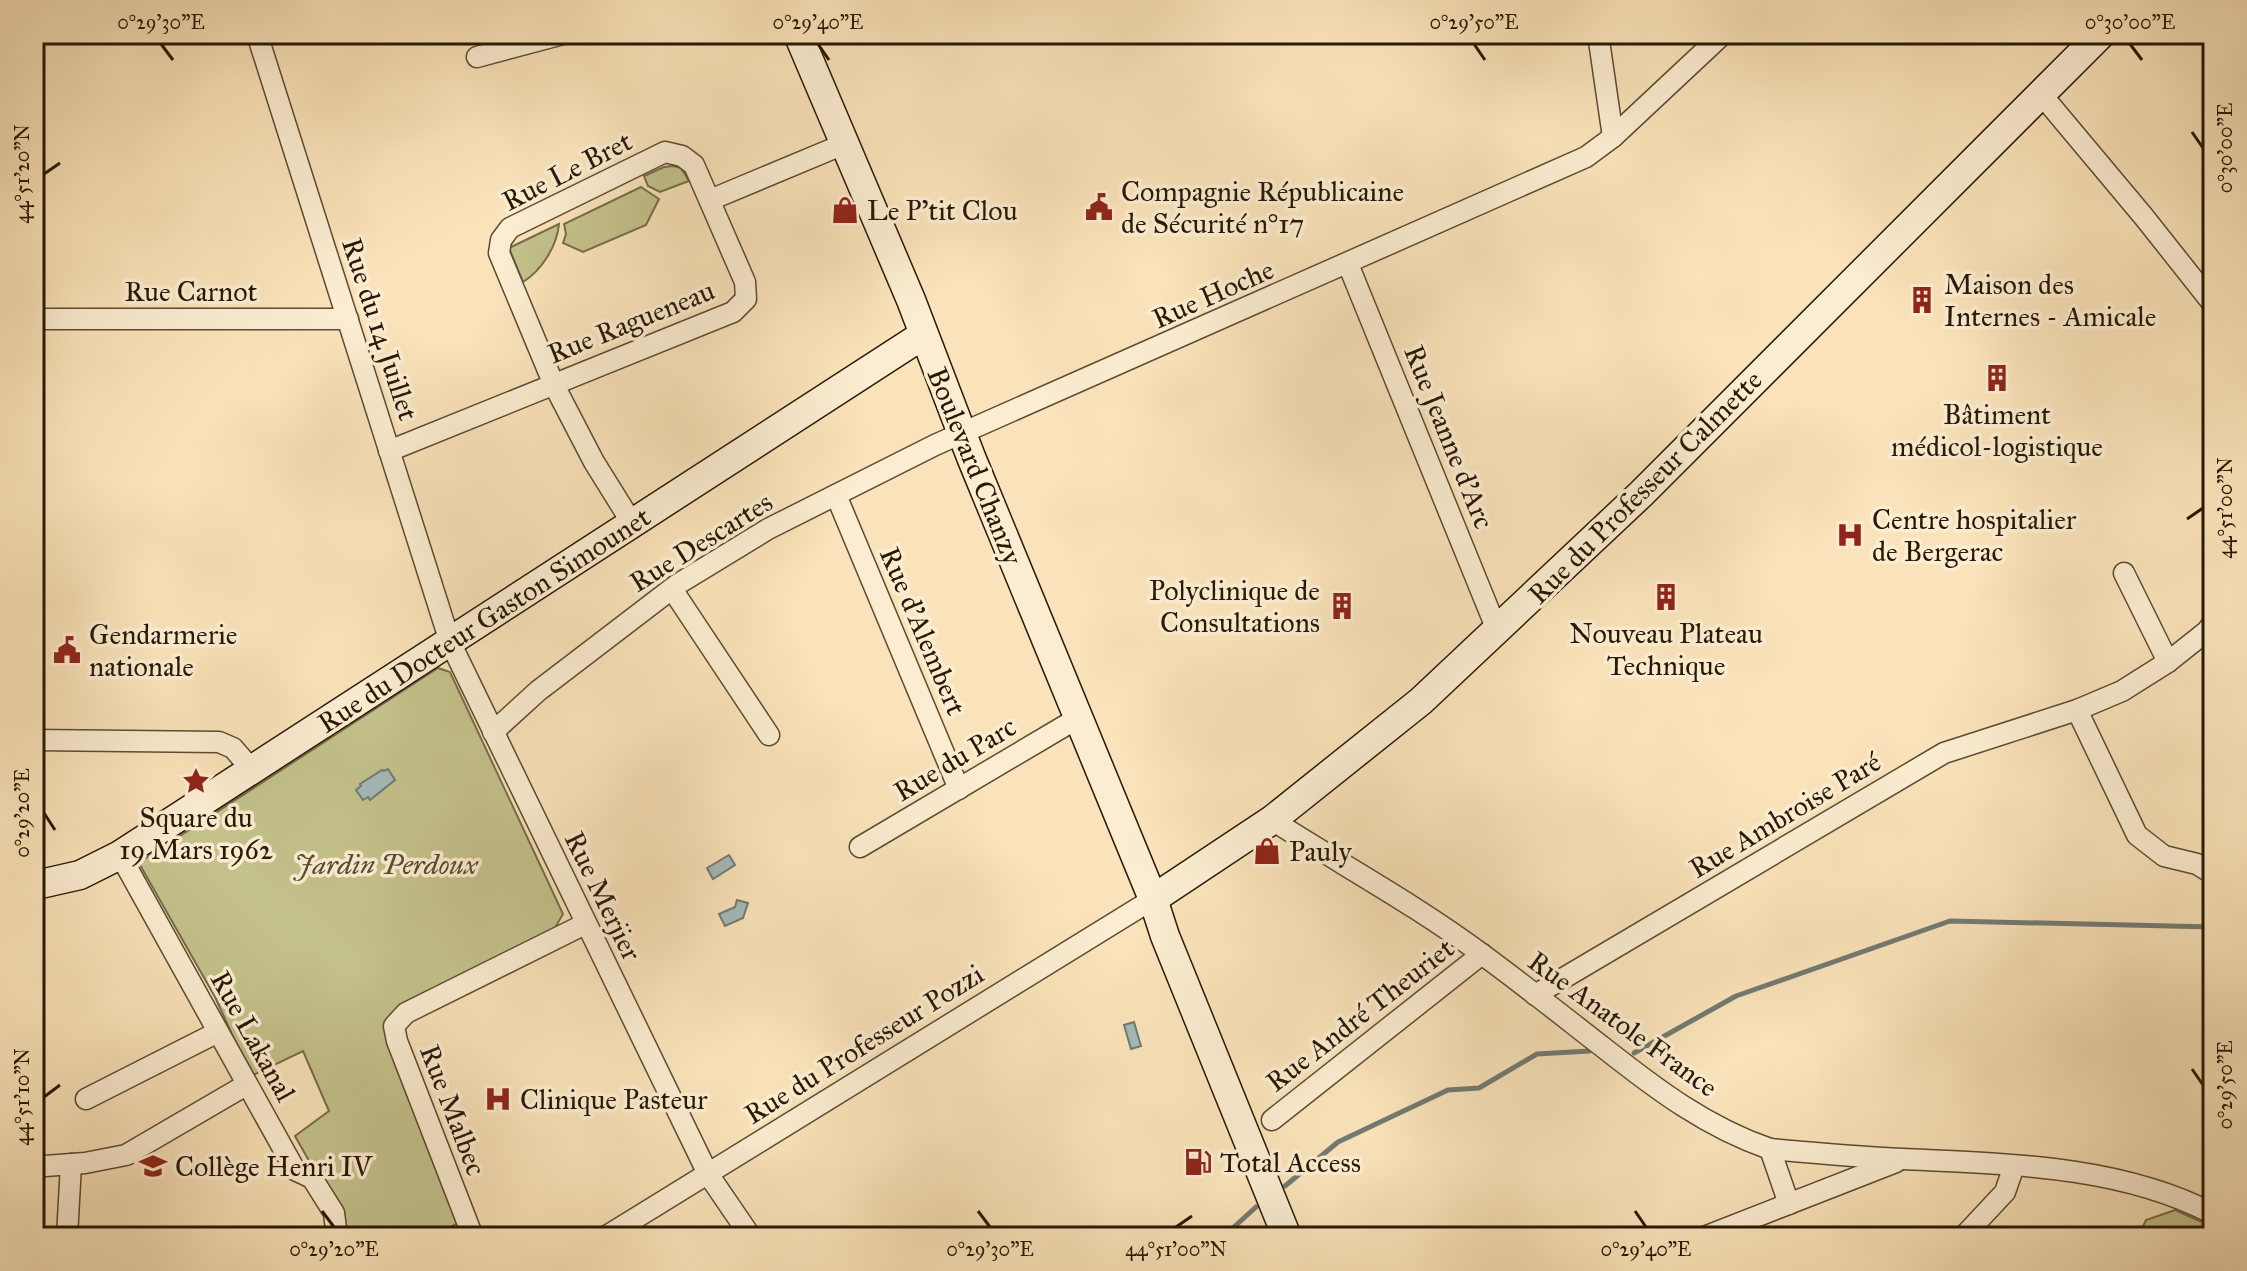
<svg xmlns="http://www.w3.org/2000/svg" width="2247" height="1271" viewBox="0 0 2247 1271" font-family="'IM FELL Great Primer',serif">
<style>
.green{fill:#c4c28c;stroke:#766d48;stroke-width:2}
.water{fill:#a3bbbb;stroke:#727a72;stroke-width:2}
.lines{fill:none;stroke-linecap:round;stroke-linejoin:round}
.stream{stroke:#727a72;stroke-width:5}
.street-casing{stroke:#5c4b32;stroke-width:23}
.secondary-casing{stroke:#281805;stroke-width:31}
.street{stroke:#fcedd2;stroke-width:20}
.secondary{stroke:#fcedd2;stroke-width:28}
.ticks{fill:none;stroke:#281805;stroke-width:3}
.labels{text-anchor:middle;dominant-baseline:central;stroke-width:7;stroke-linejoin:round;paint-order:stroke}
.street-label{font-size:28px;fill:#281805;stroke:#fcedd2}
.poi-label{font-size:28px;fill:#281805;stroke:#fcedd2;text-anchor:start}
.park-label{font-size:28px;font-style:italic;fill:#574b2e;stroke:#fcedd2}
.neatline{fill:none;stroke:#281805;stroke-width:3}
.ticks-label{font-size:20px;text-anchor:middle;fill:#281805}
</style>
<rect width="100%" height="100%" fill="#fae3ba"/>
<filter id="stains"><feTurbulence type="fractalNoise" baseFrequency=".0025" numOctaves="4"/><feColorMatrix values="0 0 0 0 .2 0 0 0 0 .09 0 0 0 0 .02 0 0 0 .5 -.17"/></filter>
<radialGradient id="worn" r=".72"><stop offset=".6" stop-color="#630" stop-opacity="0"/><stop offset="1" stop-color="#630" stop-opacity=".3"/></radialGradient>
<g class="green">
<polygon points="673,166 681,168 689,181 660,192 648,186 644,176 664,167"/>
<polygon points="641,187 659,199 646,225 583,252 563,243 566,234 564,224"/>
<path d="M 559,224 C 557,246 542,270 523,282 L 509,248 Z"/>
<polygon points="438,668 450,672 563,914 552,933 392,1014 460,1222 432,1237 352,1237 295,1136 329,1111 303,1051 251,1076 215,997 140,865 143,860"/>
<polygon points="2175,1210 2213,1227 2213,1237 2138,1237 2146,1220"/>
</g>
<g class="water">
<polygon points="388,769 395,780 370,800 368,797 363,800 356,790 361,786 360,784 382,770 384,771"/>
<polygon points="729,855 735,865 713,879 707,868"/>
<polygon points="737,900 748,903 743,918 725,926 719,914 735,907"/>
<polygon points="1134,1022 1141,1046 1131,1049 1124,1025"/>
</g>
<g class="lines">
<g class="stream">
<polyline points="1634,1053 1736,996 1950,921 2213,927"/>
<polyline points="1285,1186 1338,1142 1448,1090 1479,1088 1537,1054 1590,1051"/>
<polyline points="1223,1237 1256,1207"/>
</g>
<g class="street-casing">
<g id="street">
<polyline points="257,34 450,642 708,1174 751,1237"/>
<polyline points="1598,34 1613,137"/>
<polyline points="477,57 563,34"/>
<polyline points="2041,94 2144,217 2213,304"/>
<polyline points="710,200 844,144"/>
<polyline points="1348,264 1497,630"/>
<polyline points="34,319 348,319"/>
<polyline points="389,451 733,312 746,299 745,282 694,165 682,156 665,152 510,228 501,240 499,253 554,385 594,462 632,523"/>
<polyline points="836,495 959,789"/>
<polyline points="2124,573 2168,662"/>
<polyline points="672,589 769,735"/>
<polyline points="2077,710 2137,835 2164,856 2197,864 2213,874"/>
<polyline points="493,732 538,691 678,584 768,529 935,445 1586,157 1613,137 1723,34"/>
<polyline points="34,740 219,742 233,748 252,770"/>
<path d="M 1272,820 C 1342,865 1416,905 1483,955 C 1524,985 1564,1017 1604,1048 C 1656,1089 1706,1127 1770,1149 C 1814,1153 1859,1157 1903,1159 C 2005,1164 2120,1165 2213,1214"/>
<polyline points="860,847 1078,718"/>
<polyline points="120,855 295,1170 312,1178 334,1213 337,1237"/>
<polyline points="1535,995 1944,753 2077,710 2122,691 2168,662 2207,631 2213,623"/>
<polyline points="86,1099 218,1032"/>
<polyline points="1272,1120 1482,954"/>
<polyline points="1770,1149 1789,1204"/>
<polyline points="34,1163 45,1166 85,1163 126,1155 246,1085"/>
<polyline points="67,1237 71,1164"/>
<polyline points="473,1237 397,1041 394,1026 406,1013 585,924"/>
<polyline points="605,1237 1153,899"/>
<polyline points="1704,1237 1896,1162"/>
<polyline points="1963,1237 2005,1192 2014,1166"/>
</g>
</g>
<g class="secondary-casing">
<g id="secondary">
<polyline points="798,34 911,300 971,457 1153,899 1165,936 1287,1237"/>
<polyline points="36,885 80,875 120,855 923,335"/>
<polyline points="1153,899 1272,820 1421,701 1641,494 2101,34"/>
</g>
</g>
<use href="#street" class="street"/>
<use href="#secondary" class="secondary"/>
</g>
<path class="ticks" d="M 161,44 L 173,60M 818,44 L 829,60M 1474,44 L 1485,60M 2130,44 L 2142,60M 2192,132 L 2203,148M 44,174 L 60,163M 2187,519 L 2203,508M 44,813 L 55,830M 2192,1069 L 2203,1085M 44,1097 L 60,1085M 322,1211 L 334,1227M 978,1211 L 990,1227M 1635,1211 L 1646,1227M 1176,1227 L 1192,1216"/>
<defs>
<g id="civic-bare" transform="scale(2.16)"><path d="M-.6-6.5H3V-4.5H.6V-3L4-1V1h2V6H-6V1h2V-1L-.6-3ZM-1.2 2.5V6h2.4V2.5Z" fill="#8f2418" stroke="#fcedd2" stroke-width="2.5" paint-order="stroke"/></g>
<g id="shop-bare" transform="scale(2.16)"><path d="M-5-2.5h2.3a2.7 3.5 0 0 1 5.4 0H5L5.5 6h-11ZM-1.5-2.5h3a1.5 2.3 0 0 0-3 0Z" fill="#8f2418" stroke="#fcedd2" stroke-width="2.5" paint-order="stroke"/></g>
<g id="building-bare" transform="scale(2.16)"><path d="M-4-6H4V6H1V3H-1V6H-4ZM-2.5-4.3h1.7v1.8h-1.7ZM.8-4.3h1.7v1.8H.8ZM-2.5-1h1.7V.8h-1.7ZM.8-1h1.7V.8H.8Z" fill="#8f2418" stroke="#fcedd2" stroke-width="2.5" paint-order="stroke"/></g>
<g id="hospital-bare" transform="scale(2.16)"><path d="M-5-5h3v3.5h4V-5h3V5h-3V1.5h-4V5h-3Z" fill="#8f2418" stroke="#fcedd2" stroke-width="2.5" paint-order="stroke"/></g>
<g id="sight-bare" transform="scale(2.16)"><path d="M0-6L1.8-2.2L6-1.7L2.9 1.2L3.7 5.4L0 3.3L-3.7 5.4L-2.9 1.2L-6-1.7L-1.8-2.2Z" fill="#8f2418" stroke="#fcedd2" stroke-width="2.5" paint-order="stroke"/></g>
<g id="fuel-bare" transform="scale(2.16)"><path d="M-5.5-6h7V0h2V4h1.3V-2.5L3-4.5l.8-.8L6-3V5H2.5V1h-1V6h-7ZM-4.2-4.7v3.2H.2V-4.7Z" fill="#8f2418" stroke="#fcedd2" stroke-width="2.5" paint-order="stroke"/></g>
<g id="school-bare" transform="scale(2.16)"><path d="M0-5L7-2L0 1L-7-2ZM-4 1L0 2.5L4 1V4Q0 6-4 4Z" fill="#8f2418" stroke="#fcedd2" stroke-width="2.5" paint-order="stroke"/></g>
</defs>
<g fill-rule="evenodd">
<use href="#civic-bare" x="1099" y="207"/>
<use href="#shop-bare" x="845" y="210"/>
<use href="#building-bare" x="1922" y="300"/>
<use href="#building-bare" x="1997" y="378"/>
<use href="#hospital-bare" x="1850" y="535"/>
<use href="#building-bare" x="1666" y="597"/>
<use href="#building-bare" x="1342" y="606"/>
<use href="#civic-bare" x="67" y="650"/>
<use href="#sight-bare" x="196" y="781"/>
<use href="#shop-bare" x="1267" y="851"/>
<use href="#hospital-bare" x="498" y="1099"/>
<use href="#fuel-bare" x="1198" y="1162"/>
<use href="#school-bare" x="153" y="1166"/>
</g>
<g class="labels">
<g class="street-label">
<text transform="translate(567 171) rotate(-27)">Rue Le Bret</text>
<text x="191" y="291">Rue Carnot</text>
<text transform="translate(1213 294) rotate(-24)">Rue Hoche</text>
<text transform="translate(631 322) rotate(-22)">Rue Ragueneau</text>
<text transform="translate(380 329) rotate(72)">Rue du 14 Juillet</text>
<text transform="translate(1449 437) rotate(68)">Rue Jeanne d'Arc</text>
<text transform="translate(975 466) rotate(68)">Boulevard Chanzy</text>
<text transform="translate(1645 487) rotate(-45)">Rue du Professeur Calmette</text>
<text transform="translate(701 542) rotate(-32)">Rue Descartes</text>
<text transform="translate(484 620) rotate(-33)">Rue du Docteur Gaston Simounet</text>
<text transform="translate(923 631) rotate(67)">Rue d'Alembert</text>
<text transform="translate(955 759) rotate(-31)">Rue du Parc</text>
<text transform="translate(1785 815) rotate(-31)">Rue Ambroise Paré</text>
<text transform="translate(603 896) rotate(64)">Rue Merjier</text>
<text transform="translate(1360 1015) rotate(-38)">Rue André Theuriet</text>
<text transform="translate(1623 1024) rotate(36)">Rue Anatole France</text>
<text transform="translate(253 1036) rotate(61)">Rue Lakanal</text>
<text transform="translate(864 1044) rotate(-32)">Rue du Professeur Pozzi</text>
<text transform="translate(453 1110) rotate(69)">Rue Malbec</text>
</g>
<g class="poi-label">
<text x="1121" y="191">Compagnie Républicaine<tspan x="1121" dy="32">de Sécurité n°17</tspan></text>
<text x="867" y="210">Le P'tit Clou</text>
<text x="1944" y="284">Maison des<tspan x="1944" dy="32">Internes - Amicale</tspan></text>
<text x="1997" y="414" text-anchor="middle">Bâtiment<tspan x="1997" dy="32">médicol-logistique</tspan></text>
<text x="1872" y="519">Centre hospitalier<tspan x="1872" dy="32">de Bergerac</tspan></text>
<text x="1320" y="590" text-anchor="end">Polyclinique de<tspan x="1320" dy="32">Consultations</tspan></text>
<text x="1666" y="633" text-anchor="middle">Nouveau Plateau<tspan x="1666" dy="32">Technique</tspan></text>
<text x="89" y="634">Gendarmerie<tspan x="89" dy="32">nationale</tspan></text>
<text x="196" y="817" text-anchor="middle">Square du<tspan x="196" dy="32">19 Mars 1962</tspan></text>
<text x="1289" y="851">Pauly</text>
<text x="520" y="1099">Clinique Pasteur</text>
<text x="1220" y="1162">Total Access</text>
<text x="175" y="1166">Collège Henri IV</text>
</g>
<g class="park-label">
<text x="386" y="864">Jardin Perdoux</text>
</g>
</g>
<rect width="2247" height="1271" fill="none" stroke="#fae3ba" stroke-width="88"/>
<rect x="44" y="44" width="2159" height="1183" class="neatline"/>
<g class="ticks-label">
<text x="161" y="29">0°29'30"E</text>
<text x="818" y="29">0°29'40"E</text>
<text x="1474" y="29">0°29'50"E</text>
<text x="2130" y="29">0°30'00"E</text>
<text transform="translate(2225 148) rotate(-90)" y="7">0°30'00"E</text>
<text transform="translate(22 174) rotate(-90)" y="7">44°51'20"N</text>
<text transform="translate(2225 508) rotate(-90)" y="7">44°51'00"N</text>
<text transform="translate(22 813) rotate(-90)" y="7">0°29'20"E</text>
<text transform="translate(2225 1085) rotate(-90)" y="7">0°29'50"E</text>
<text transform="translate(22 1097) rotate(-90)" y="7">44°51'10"N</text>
<text x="334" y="1256">0°29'20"E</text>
<text x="990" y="1256">0°29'30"E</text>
<text x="1176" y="1256">44°51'00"N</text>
<text x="1646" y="1256">0°29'40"E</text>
</g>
<rect width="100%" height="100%" filter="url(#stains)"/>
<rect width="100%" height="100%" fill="url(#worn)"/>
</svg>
